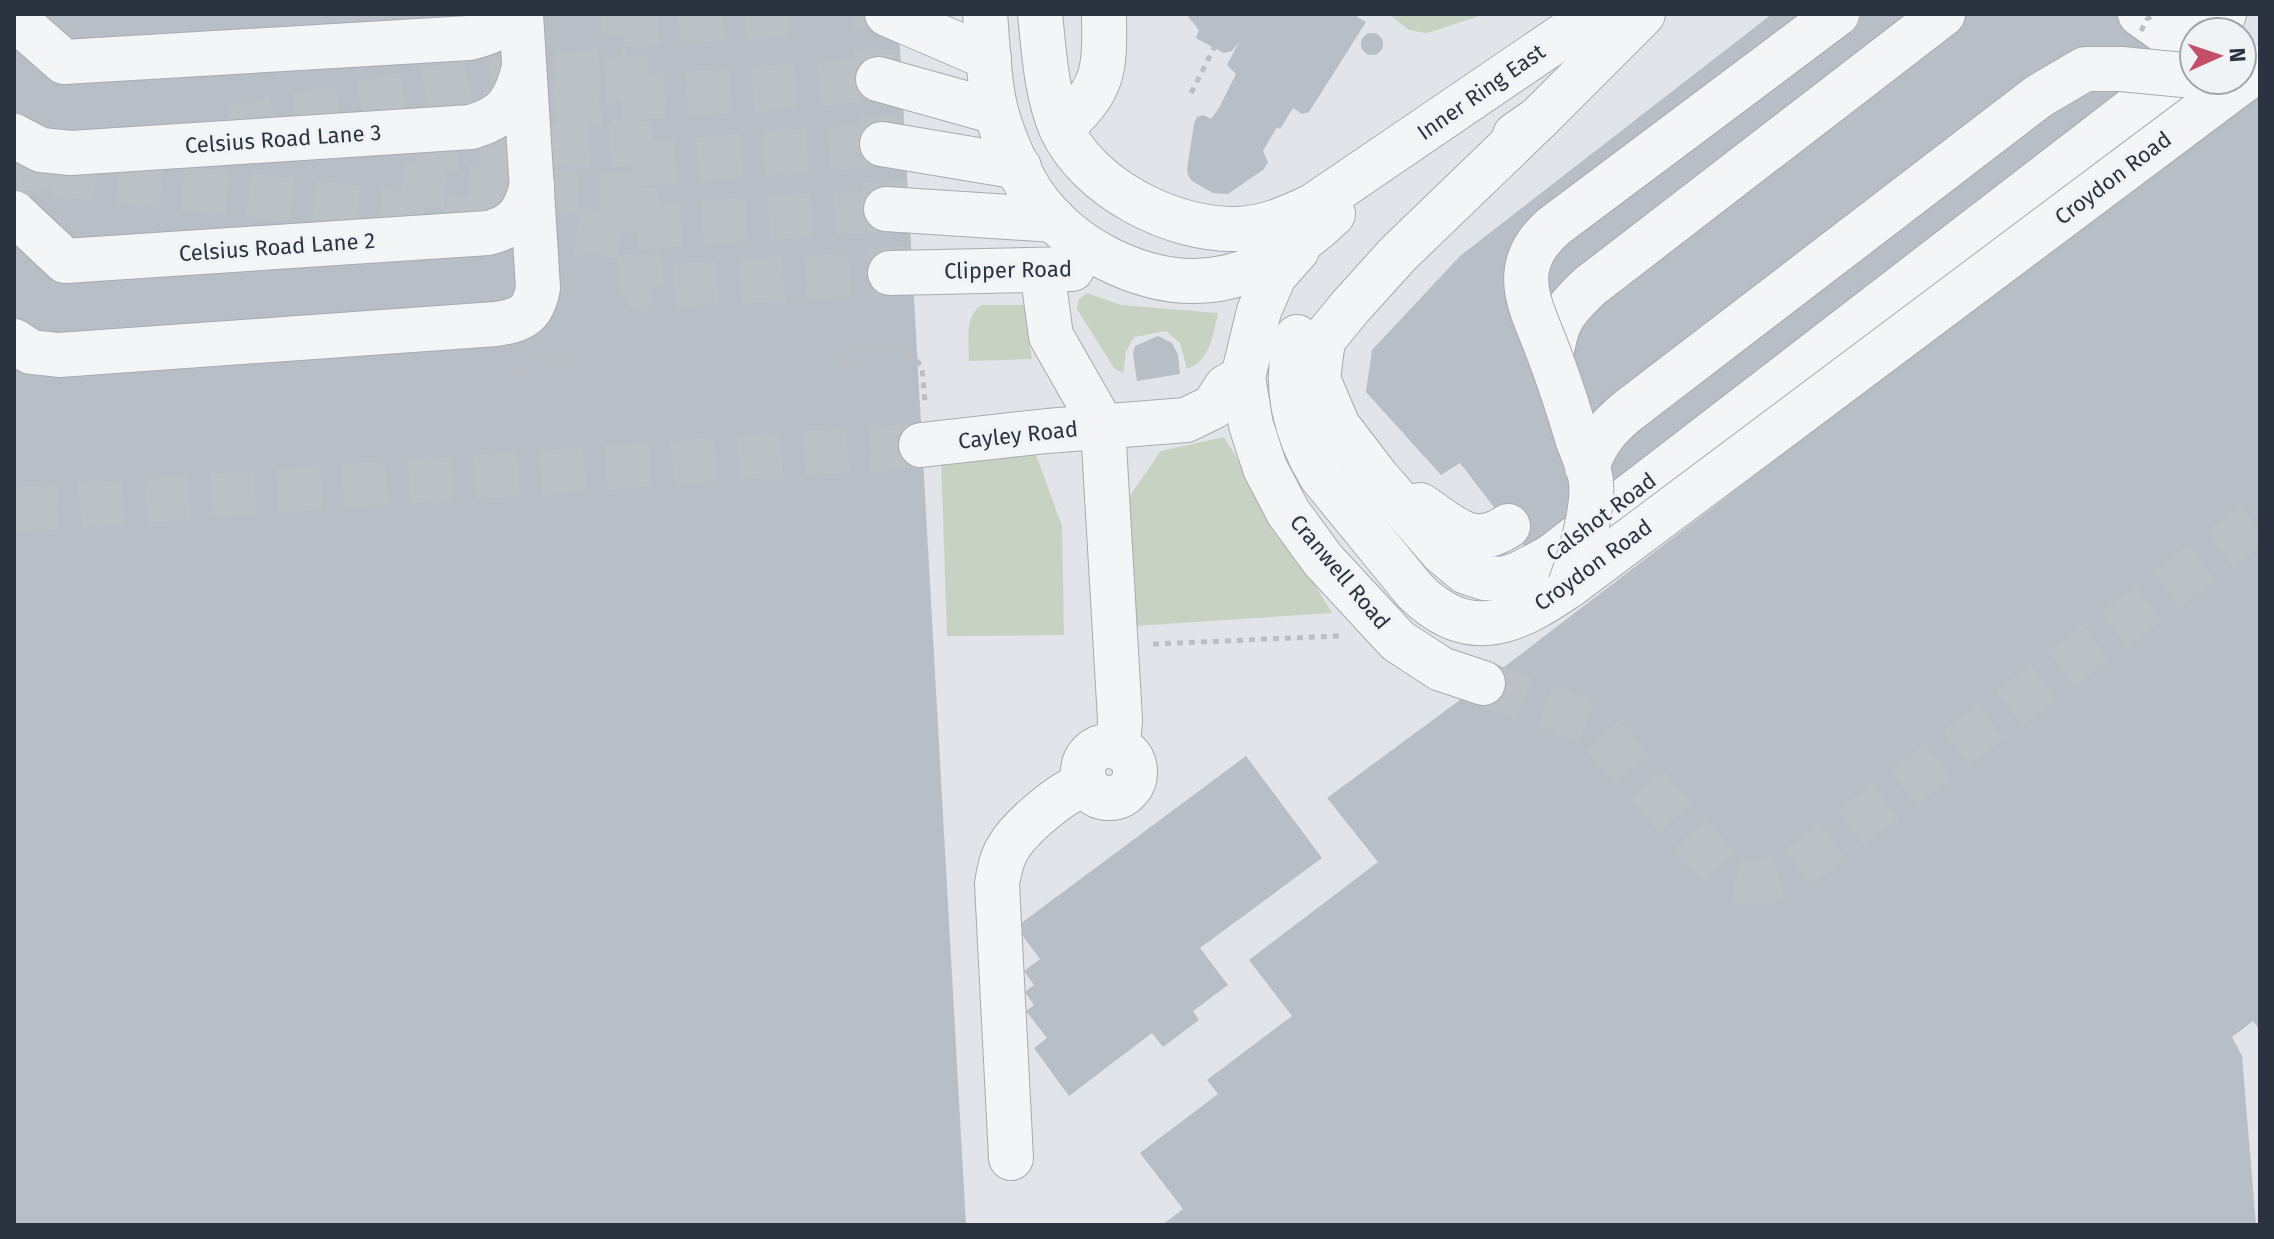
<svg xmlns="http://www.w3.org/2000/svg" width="2274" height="1239" viewBox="0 0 2274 1239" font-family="'Fira Sans',sans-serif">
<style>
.green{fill:#c7d2c2}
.building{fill:#b8bec5}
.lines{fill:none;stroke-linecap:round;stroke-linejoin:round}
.minor-tunnel{stroke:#bcc1c6;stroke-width:44;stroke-dasharray:44 22;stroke-linecap:butt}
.minor-casing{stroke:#a6abb2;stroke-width:46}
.path{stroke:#bbbfc3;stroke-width:5;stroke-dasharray:6 6;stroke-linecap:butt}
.minor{stroke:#f3f5f7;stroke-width:44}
.minor-bridge-casing{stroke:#a6abb2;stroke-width:46;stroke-linecap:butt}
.path-bridge{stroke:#bbbfc3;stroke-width:5;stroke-dasharray:6 6;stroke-linecap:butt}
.minor-bridge{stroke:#f3f5f7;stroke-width:44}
.labels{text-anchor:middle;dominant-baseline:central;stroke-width:6;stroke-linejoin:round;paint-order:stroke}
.street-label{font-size:22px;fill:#2a333f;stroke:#f0f3f6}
</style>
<rect width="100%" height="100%" fill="#e1e4e8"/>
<g class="green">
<polygon points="1389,14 1485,14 1427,33 1409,30"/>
<path d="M 1087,293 L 1121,305 L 1218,313 C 1213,335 1210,361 1187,369 L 1180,343 L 1166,331 L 1134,337 L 1126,352 L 1123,373 L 1114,368 L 1077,309 L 1079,299 Z"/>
<path d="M 982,305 L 1024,305 L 1032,359 L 969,361 C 969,343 964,315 982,305 Z"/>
<polygon points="1224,437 1332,613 1134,626 1129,497 1161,451"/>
<polygon points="1032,444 1062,526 1064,635 947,636 941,456"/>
</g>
<g class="building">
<polygon points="14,14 898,14 966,1225 14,1225"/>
<polygon points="1186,14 1359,14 1357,17 1366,22 1309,112 1302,114 1293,108 1280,129 1277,127 1263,151 1268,162 1264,169 1228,194 1213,193 1192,181 1188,175 1187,169 1194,124 1197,117 1204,115 1211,119 1219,108 1236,74 1227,65 1239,42 1232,51 1224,53 1214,48 1196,38 1199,30"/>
<polygon points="1772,14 2210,14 2194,44 1527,550 1460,463 1441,475 1366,392 1372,350 1460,256"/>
<circle cx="1372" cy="44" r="11"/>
<polygon points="2260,89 2260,1030 2253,1021 2232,1037 2242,1056 2256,1225 1162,1225 1183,1209 1140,1153 1218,1094 1207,1080 1292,1016 1249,960 1378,862 1327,798 1483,683"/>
<polygon points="1158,336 1172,343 1178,355 1180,374 1137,381 1133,353 1135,346"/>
<polygon points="1246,756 1322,858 1200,948 1228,985 1193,1011 1199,1020 1163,1047 1152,1033 1069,1096 1034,1048 1047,1038 1026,1011 1034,1005 1025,992 1034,985 1024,971 1040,959 1016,927"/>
</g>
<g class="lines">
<g class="minor-tunnel">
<polyline points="789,14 623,25 642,288 890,273 874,14"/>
<polyline points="490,115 628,99 878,79"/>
<polyline points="231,128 471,81 626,70"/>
<polyline points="414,152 631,141"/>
<polyline points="632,165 882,144"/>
<polyline points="16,170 88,162"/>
<polyline points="52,174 639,238"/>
<polyline points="402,185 635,195"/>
<polyline points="637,228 886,209"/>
<polyline points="14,510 921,445"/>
<polyline points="1483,683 1591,723 1729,878 1755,884 1788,875 2260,519"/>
</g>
<g class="minor-casing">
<g id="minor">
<polyline points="887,14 989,58"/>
<path d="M 985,14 C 988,46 988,80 996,111 C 1002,135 1019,174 1033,195 C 1052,222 1077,243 1106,258 C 1194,303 1265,279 1333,214"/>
<path d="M 1040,14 C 1044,51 1046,93 1061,128 C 1089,189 1173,231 1238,229 C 1266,228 1289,217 1313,206 L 1595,14"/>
<polyline points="2140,14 2194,53"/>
<polyline points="2196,32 2224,14"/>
<polyline points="878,79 996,112"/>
<polyline points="1538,119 1398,254 1351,306 1323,340 1318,379 1338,426 1377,477 1442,552 1466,572 1484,578 1503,579 1519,574 1551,557 2194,62"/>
<path d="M 1061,128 C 1105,88 1105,71 1104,14"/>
<polyline points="1515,135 1538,119 1643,14"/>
<polyline points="882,144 1019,167"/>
<polyline points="886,209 1054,220"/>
<polyline points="1297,250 1274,276 1259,311 1243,377 1251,425 1265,468 1288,512 1323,560 1398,641 1441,669 1483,683"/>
<polyline points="1042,270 1051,336 1103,427 1120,720 1118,748"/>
<polyline points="890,273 1072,269"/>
<path d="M 1297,337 C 1282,384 1296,435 1321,476 L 1415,591 C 1469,645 1515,623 1570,585"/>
<polyline points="14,341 31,352 59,355 299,338"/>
<path d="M 1551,359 C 1555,323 1563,311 1590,286 L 1943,14"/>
<polyline points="921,445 1047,431 1186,420 1213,407 1226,387 1243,377"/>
<path d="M 1420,505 C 1451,525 1472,551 1508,526"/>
<circle cx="1109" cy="772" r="26"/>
<path d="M 1011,1158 L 997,884 C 999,872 1001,859 1008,848 C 1020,827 1062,792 1085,784"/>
</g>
</g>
<g class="path">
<polyline points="1191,93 1214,48"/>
<polyline points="539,354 567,353"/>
<polyline points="532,358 567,357"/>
<polyline points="846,369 844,351 907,349 922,367 925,402 928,402"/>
<polyline points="511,370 567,367"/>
<polyline points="1153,644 1339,636"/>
</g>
<use href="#minor" class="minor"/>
<g class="minor-bridge-casing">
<g id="minor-bridge">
<path d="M 14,18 L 64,62 L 469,38 C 486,34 500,30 509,14"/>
<path d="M 14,136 L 41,150 L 71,153 L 471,127 C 506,117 515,102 524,68"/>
<path d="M 14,213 L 65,261 L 488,233 C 516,226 525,213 532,185"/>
<path d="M 299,338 L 496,324 C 522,320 533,315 538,288 L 521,14"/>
<path d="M 1587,467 C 1596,441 1608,427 1629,410 L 2039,96 L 2085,69 L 2121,69 L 2194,76"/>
<polyline points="1570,585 2260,68"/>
<path d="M 1570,585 C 1579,561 1594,508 1591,482 C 1590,469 1583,454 1578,441 C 1570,414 1561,386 1551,359 C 1533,309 1504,269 1554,226 L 1837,14"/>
</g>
</g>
<polyline class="path-bridge" points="2141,31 2147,19 2155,14"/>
<use href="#minor-bridge" class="minor-bridge"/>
</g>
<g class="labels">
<g class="street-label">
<text transform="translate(1481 92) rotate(-35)">Inner Ring East</text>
<text transform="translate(283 139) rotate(-4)">Celsius Road Lane 3</text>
<text transform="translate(2113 178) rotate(-37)">Croydon Road</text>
<text transform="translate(277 247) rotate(-4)">Celsius Road Lane 2</text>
<text transform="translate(1008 270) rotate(-1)">Clipper Road</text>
<text transform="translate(1018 435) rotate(-6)">Cayley Road</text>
<text transform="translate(1601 517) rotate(-37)">Calshot Road</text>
<text transform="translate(1593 565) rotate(-36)">Croydon Road</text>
<text transform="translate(1340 572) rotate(50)">Cranwell Road</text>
</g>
</g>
<rect width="2274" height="1239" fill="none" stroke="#2a333f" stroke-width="32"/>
<g transform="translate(2218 56) rotate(87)"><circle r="38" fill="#f0f3f6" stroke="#a1a6ad" stroke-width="2"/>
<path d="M0-6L14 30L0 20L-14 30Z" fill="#c44f68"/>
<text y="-12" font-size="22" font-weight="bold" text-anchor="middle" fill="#2a333f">N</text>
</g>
</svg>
